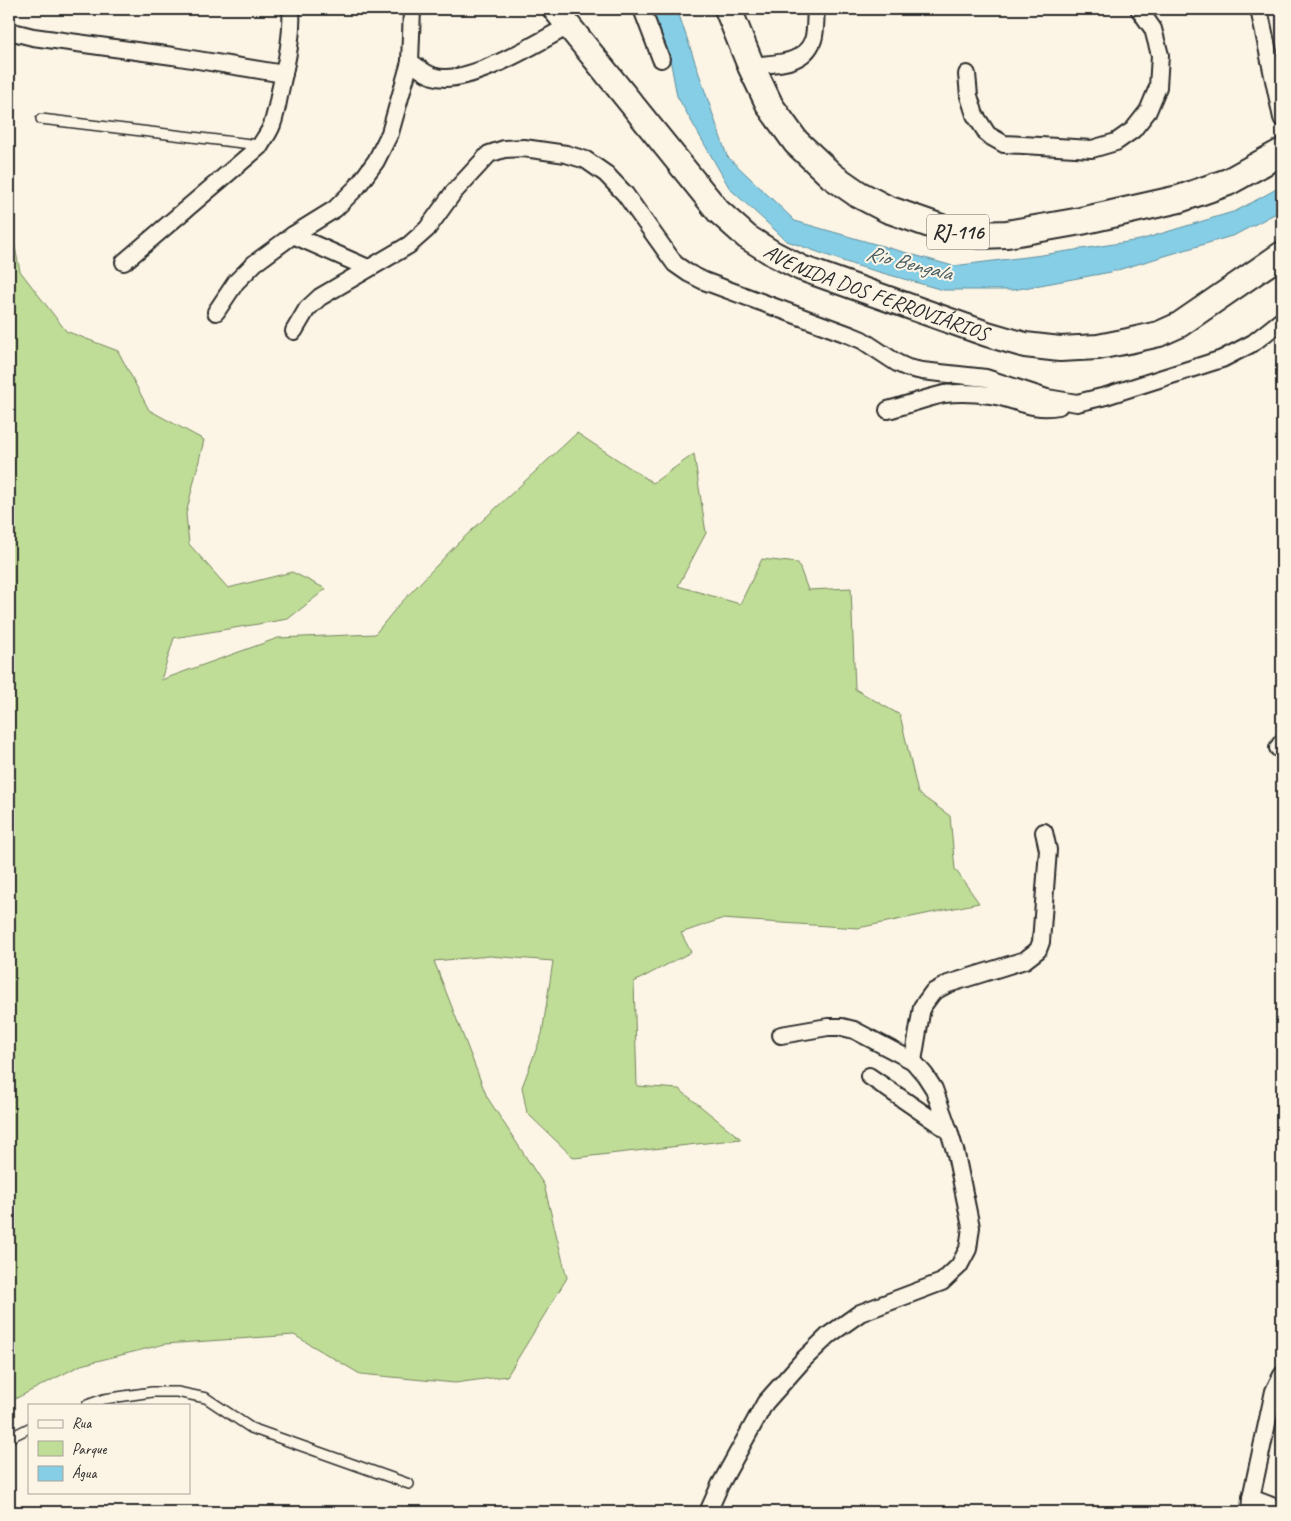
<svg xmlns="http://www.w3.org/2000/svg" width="1291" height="1521" viewBox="0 0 1291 1521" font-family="Caveat,sans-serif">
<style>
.built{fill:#f3e4e6}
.green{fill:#bfdd96;stroke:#758460}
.water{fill:#85cee6;stroke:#618d9b}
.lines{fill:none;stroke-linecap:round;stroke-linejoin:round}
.lane-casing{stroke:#2b2b2b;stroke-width:12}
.street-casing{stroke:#2b2b2b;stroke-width:20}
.secondary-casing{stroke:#2b2b2b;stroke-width:28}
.primary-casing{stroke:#2b2b2b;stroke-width:30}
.lane{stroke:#fcf5e5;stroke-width:9}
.street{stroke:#fcf5e5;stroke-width:16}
.secondary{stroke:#fcf5e5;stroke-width:24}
.primary{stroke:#fcf5e5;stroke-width:26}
.labels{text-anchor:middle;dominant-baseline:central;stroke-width:4;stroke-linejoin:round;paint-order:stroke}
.shield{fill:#fcf5e5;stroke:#6a6863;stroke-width:1}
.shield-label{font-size:20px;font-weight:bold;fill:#2b2b2b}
.street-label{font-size:21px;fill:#2b2b2b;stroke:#fcf5e5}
.water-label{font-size:22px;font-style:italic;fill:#465c63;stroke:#fcf5e5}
</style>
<rect width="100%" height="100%" fill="#fcf5e5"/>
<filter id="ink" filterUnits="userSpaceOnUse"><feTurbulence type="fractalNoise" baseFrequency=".02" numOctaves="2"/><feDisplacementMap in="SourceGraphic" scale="10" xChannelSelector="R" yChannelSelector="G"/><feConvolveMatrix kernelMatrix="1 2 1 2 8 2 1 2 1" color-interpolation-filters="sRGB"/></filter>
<g filter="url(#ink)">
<polygon class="built" points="1272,9 1282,9 1282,56 1282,53 1277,53 1274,36 1277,35"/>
<polygon class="green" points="9,224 10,224 20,271 66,331 118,351 149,410 204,440 186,514 189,544 228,588 292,572 326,589 288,619 174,638 161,680 278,638 375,634 398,606 457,544 577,433 653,483 694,454 706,533 678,586 740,604 762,559 798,563 808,590 851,588 855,689 900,715 918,793 950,816 955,869 979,903 858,928 721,919 681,933 691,952 634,982 637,1086 679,1089 741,1139 574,1158 527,1113 522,1087 542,1034 553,961 490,956 434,961 487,1097 544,1185 567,1278 507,1376 455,1383 360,1374 294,1335 165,1344 81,1365 9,1402"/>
<polygon class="water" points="652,9 677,9 727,156 795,221 868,242 953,266 1042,255 1140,240 1236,211 1282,186 1282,210 1235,235 1111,272 1013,290 943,290 854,265 787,241 730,189 677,96 670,59 665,51"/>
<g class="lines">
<g class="lane-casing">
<g id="lane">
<polyline points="41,119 259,145"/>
<polyline points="87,1405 104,1399 152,1392 177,1392 206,1398 251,1428 409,1484"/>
<polyline points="9,1438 29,1428"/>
</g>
</g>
<g class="street-casing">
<g id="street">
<path d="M 412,9 L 410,62 C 417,66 425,74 433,76 C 465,88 539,42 568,26"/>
<polyline points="642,9 661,59"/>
<polyline points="1259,9 1282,118"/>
<polyline points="9,31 33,37 173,56 284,74"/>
<path d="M 751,66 C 774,63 803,66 813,40 C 816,32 815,18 816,9"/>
<polyline points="967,74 969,96 975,115 988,135 1004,144 1092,149 1116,142 1133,130 1148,111 1158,87 1160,55 1153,29 1139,9"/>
<polyline points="293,235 335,209 357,187 376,161 390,133 410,62"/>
<path d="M 124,262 L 260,146 C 264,139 269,133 272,125 C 276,114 278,102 280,91 C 286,64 293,36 291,9"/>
<polyline points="216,312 236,282 255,263 293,235 368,268"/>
<polyline points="294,331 307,309 320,297 409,245 427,229 453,193 489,154 504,149 524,148 566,154 586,160 606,174 625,194 675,264 688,273 704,281 850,335 862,340 897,363 908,368 922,371 986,378 1047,398 1077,403 1106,396 1222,359 1253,343 1282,320"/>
<path d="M 888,410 C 907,405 926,398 944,394 C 959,392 976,393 991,395 C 1017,399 1030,411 1059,406"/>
<polyline points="1278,748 1282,742"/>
<polyline points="781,1035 828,1027 842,1027 854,1030 913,1061 925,1075 934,1089 949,1131"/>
<polyline points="913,1061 922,1007 933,992 948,984 1025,960 1038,950 1041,942 1048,850 1044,832"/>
<polyline points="1251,1498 1282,1510"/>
<polyline points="708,1512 720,1485 765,1403 804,1359 829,1335 860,1313 942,1282 959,1266 968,1249 971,1227 956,1154 949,1131 869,1076"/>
<polyline points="1250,1512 1251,1498 1274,1391 1282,1375"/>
</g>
</g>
<g class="secondary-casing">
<g id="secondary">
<path id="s1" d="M 555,9 L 718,211 L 747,237 L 774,254 L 801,268 L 987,334 L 1025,345 L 1060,349 L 1098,347 L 1128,341 L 1159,334 L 1179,325 L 1282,254"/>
</g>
</g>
<g class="primary-casing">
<polyline id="primary" points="728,9 751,66 770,106 796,142 832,176 858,194 887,209 950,231 980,235 1007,234 1081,221 1179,199 1228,182 1282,152"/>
</g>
<use href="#lane" class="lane"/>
<use href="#street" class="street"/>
<use href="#secondary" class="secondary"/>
<use href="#primary" class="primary"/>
</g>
</g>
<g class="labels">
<rect class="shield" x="927" y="214.5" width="62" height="35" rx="4"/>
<g class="shield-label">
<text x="958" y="232">RJ-116</text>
</g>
<g class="street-label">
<text stroke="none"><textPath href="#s1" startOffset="440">AVENIDA DOS FERROVIÁRIOS</textPath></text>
</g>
<g class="water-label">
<text transform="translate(909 263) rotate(14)">Rio Bengala</text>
</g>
</g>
<rect width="1291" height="1521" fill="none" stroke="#fcf5e5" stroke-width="30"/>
<rect x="15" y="15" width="1261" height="1491" fill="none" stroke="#2b2b2b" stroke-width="2" filter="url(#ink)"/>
<rect x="28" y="1404" width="162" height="90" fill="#fcf5e5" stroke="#a8a49b"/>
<rect x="38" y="1420" width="25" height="8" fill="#fcf5e5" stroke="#a8a49b"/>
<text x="72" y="1428" font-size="15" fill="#2b2b2b">Rua</text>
<rect x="38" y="1441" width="25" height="15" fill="#bfdd96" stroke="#a8a49b"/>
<text x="72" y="1454" font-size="15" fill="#2b2b2b">Parque</text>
<rect x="38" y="1466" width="25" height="15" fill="#85cee6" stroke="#a8a49b"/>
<text x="72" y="1478" font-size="15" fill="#2b2b2b">Água</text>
</svg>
